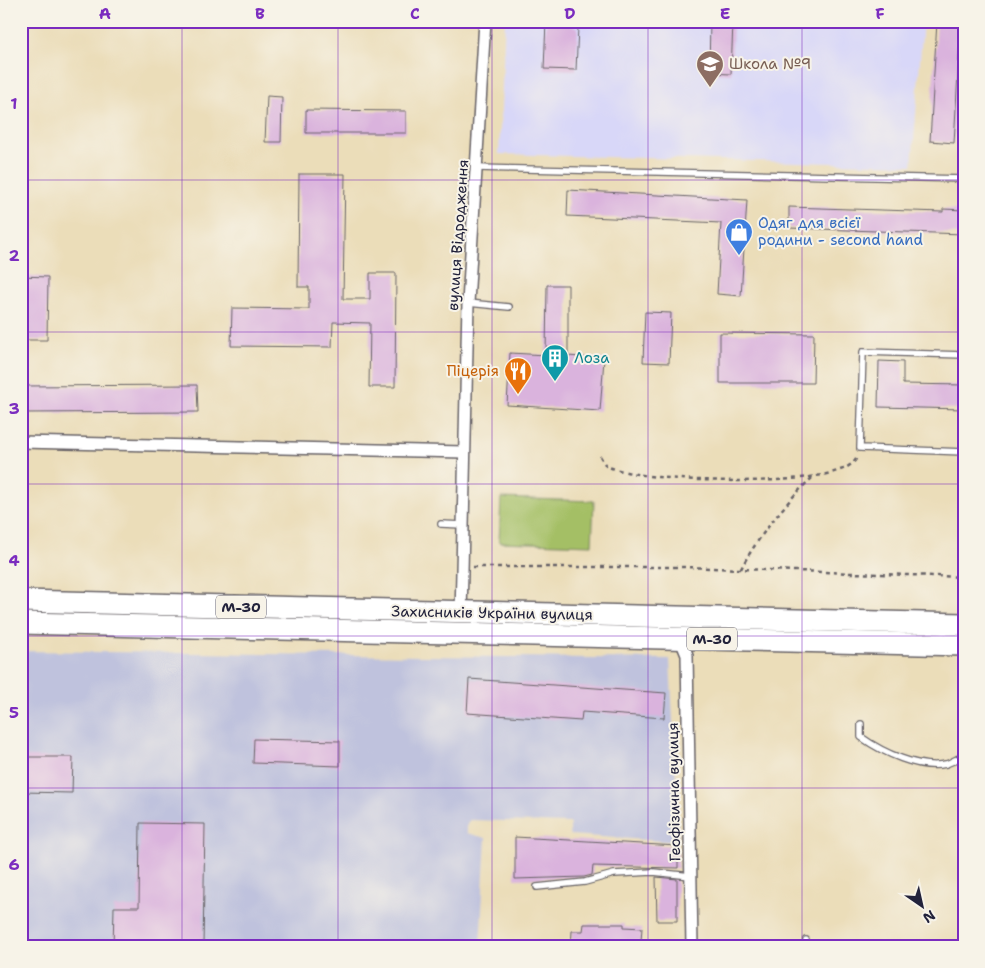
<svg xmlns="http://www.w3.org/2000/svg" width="985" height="968" viewBox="0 0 985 968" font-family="'Shantell Sans',sans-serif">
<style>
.built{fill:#d8d7f8}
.industrial{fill:#bfc2dd}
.green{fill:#a4bf65;stroke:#637050}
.building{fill:#dab3dd}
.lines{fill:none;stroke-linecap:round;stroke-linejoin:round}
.lane-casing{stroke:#686367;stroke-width:8}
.street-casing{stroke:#686367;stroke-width:14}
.highway-casing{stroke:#686367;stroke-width:24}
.path{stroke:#686367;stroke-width:2.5;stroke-dasharray:4 4;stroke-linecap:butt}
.lane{stroke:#fff;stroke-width:5.5}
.street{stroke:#fff;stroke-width:11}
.highway{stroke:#fff;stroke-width:21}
.grid{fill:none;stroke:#7b2cbf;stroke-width:1;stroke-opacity:0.55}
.labels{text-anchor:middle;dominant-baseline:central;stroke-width:4;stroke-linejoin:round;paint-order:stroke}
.shield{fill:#f7f3e8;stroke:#62616f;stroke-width:1}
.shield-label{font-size:14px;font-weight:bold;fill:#22223b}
.education-label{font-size:15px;fill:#785e54;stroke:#f7f3e8;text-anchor:start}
.shop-label{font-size:15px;fill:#366cbe;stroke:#f7f3e8;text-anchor:start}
.street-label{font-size:15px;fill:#22223b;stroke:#f7f3e8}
.culture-label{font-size:15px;fill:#0d838f;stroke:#f7f3e8;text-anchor:start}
.food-label{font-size:15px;fill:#c56008;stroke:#f7f3e8;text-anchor:end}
.neatline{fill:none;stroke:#7b2cbf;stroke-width:2}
.grid-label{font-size:16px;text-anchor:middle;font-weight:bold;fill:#7b2cbf}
</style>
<rect width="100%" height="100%" fill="#f7f3e8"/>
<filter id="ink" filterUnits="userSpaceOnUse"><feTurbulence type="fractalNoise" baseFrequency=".02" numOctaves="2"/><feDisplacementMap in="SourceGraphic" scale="10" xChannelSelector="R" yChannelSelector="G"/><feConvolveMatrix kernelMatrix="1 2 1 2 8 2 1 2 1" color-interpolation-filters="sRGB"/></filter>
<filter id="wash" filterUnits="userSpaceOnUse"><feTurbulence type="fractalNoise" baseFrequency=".0096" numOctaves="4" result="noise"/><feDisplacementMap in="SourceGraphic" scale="20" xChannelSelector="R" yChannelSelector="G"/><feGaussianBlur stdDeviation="1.12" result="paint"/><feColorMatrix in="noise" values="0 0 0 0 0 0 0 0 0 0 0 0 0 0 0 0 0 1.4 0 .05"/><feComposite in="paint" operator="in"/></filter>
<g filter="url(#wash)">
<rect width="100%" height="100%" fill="#ebddb9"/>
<polygon class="built" points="505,21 923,21 912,165 499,154"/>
<polygon class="industrial" points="21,651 670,659 679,842 570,835 570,823 470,820 467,823 467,833 486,838 480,947 21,947"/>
<polygon class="green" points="501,498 594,501 592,545 499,542"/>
<g id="blocks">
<g class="building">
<polygon points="546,21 572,21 571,26 578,27 576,70 544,69"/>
<polygon points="710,21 733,21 731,74 709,73"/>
<polygon points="937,21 961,21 954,143 930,141"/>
<polygon points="267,96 282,97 281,142 265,142"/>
<polygon points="306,110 406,111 406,133 306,133"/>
<polygon points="299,174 345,174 343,299 370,299 370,273 396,273 395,387 369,387 370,323 333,322 332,347 231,346 232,308 309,309 309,287 298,287"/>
<polygon points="568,190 747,200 741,296 717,294 721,223 567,216"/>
<polygon points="789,207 943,212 943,209 964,210 964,234 789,228"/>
<polygon points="21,276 48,277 47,340 21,340"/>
<polygon points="547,285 568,285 568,356 604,359 600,411 507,405 510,353 546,355"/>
<polygon points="645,312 671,313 669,363 643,362"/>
<polygon points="720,333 814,334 813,383 720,383"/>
<polygon points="879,361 903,362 903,384 964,385 964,409 878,407"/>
<polygon points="197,385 198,412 21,413 21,386"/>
<polygon points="469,679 666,693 664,718 582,712 581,721 467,713"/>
<polygon points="254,739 340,741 340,766 253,763"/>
<polygon points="21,757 73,757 72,793 21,792"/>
<polygon points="140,823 205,824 203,947 113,947 114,907 139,907"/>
<polygon points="515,837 678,846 678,868 593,866 592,875 584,877 515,879"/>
<polygon points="656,877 677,879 677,921 657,921"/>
<polygon points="584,924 624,924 624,927 642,928 641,941 624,941 625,947 571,947 572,931 583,931"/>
</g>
</g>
</g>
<g filter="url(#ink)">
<use href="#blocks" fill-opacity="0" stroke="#686367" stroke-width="1"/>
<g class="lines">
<g class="lane-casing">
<g id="lane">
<polyline points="477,168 964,179"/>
<polyline points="468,303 509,307"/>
<polyline points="964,355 863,352 860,448 964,452"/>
<polyline points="441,524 463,525"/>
<path d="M 861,724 L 861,737 C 882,752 919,770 946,764 C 952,762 958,758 964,756"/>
<polyline points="537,887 585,882 614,874 653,872 691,876"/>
<polyline points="806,940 806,947"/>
</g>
</g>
<g class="street-casing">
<g id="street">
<polyline points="21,442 464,452"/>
<polyline points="461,616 468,303 485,21"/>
<polyline points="680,638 687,655 692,947"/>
</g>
</g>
<g class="highway-casing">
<g id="highway">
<polyline points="21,601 964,624"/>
<polyline points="21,623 964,645"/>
</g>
</g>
<g class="path">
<path d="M 600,456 L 606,466 C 622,472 640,475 658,477 C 689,481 846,489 857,457"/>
<polyline points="473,567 684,567 964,577"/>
<path d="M 741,569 C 754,542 789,498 812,478"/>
</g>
<use href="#lane" class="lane"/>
<use href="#street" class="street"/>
<use href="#highway" class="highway"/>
</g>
</g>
<path class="grid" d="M 182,21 L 182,947M 338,21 L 338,947M 492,21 L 492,947M 648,21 L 648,947M 802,21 L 802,947M 21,180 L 964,180M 21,332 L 964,332M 21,484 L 964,484M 21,636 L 964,636M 21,788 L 964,788"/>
<defs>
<g id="school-pin" transform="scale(1.4375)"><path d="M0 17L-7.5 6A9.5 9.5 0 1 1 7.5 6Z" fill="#8d6e63" stroke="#f7f3e8"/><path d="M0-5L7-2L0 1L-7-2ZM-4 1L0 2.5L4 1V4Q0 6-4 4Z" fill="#fff"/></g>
<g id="shop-pin" transform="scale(1.4375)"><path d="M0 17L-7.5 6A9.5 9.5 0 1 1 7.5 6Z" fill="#3f7fe0" stroke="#f7f3e8"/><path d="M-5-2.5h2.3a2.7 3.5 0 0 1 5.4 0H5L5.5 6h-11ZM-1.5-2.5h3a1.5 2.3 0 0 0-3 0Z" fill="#fff"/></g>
<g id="building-pin" transform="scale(1.4375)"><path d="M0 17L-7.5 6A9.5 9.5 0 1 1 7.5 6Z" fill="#0f9aa8" stroke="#f7f3e8"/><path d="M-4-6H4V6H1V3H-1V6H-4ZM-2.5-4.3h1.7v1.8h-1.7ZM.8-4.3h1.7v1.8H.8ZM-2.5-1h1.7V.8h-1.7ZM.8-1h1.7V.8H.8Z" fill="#fff"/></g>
<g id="restaurant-pin" transform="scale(1.4375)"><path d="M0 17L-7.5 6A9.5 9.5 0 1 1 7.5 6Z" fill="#e8710a" stroke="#f7f3e8"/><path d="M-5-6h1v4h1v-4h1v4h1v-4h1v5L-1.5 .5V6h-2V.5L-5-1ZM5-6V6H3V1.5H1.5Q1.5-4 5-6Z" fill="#fff"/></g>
</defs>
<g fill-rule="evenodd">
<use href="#school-pin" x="710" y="64"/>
<use href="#shop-pin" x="739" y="232"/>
<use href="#building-pin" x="555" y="358"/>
<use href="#restaurant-pin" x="518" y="371"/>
</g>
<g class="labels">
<g class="shield">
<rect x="216" y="595.5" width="50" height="23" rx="4"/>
<rect x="687" y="627.5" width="50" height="23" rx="4"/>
</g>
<g class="shield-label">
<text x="241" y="607">М-30</text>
<text x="712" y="639">М-30</text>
</g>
<g class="education-label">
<text x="729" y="64">Школа №9</text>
</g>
<g class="shop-label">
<text x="758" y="223">Одяг для всієї<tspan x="758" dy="17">родини - second hand</tspan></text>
</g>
<g class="street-label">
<text transform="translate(458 235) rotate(-86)">вулиця Відродження</text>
<text transform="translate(492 613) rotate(1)">Захисників України вулиця</text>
<text transform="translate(674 792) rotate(-91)">Геофізична вулиця</text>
</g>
<g class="culture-label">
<text x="574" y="358">Лоза</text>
</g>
<g class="food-label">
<text x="499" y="371">Піцерія</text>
</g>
</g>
<rect width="985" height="968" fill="none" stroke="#f7f3e8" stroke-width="55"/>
<g transform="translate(922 906) rotate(146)" stroke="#f7f3e8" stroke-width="4" paint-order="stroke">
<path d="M0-4L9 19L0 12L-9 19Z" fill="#22223b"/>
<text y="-8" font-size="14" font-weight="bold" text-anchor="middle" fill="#22223b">N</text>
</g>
<rect x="28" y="28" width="930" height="912" class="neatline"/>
<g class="grid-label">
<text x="105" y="19">A</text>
<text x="260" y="19">B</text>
<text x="415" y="19">C</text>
<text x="570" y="19">D</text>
<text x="725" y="19">E</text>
<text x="880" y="19">F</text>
<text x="14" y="109">1</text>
<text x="14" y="261">2</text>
<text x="14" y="414">3</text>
<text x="14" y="566">4</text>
<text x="14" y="718">5</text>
<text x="14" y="870">6</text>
</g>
</svg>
